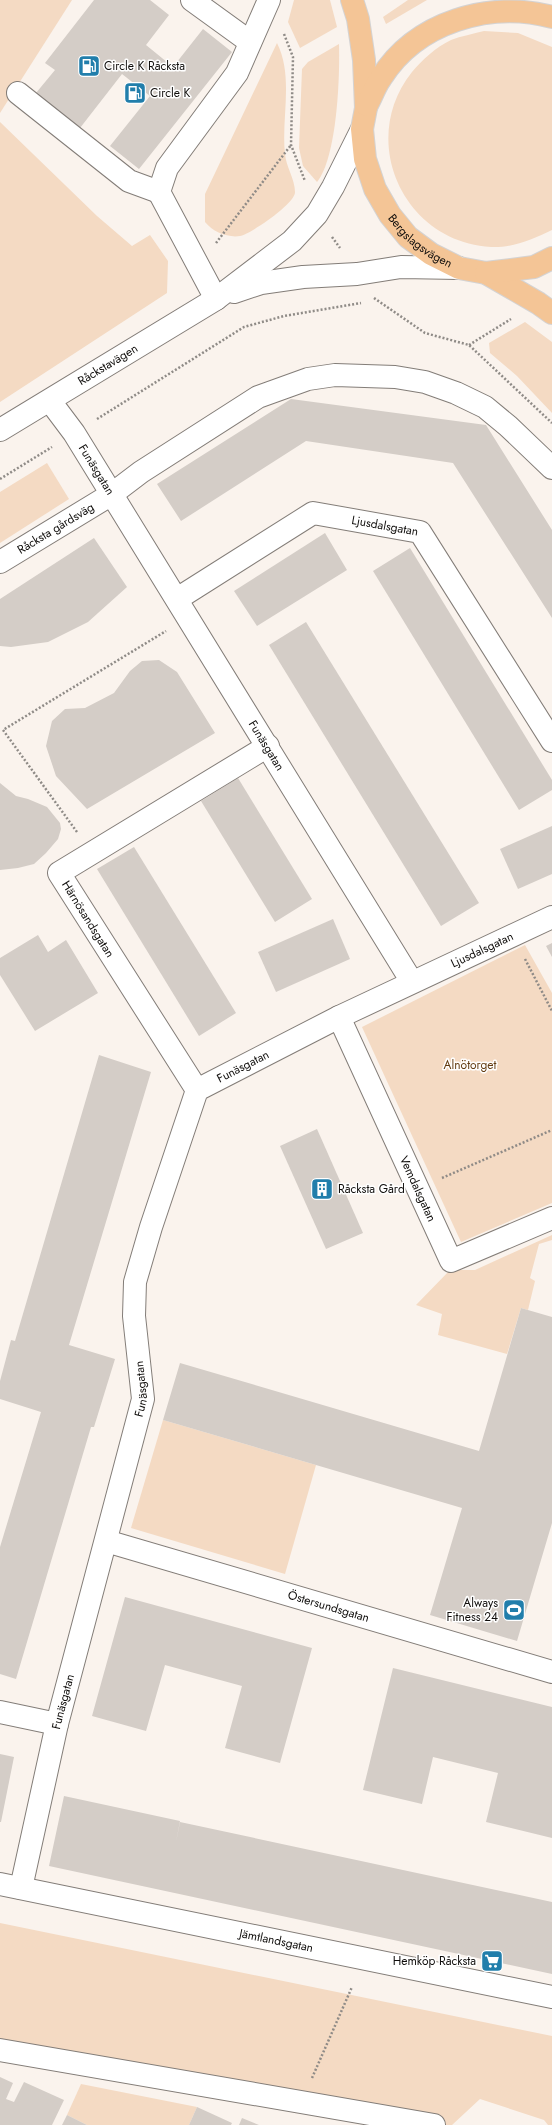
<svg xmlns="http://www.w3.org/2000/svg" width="552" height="2125" viewBox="0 0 552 2125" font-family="Jost,sans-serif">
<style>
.green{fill:#f4dac3}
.building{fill:#d4cdc7}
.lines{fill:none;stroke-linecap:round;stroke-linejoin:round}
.minor-casing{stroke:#837d78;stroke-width:24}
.major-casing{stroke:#d4d3d3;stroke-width:24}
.path{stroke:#8f8b87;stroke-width:2.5;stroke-dasharray:2 2;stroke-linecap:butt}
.minor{stroke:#fff;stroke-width:22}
.major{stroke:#f4c596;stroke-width:22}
.labels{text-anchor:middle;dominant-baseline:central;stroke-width:3;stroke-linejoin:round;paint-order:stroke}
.poi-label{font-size:12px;fill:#0f0d0b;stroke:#fff;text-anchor:start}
.street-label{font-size:12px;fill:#0f0d0b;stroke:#fff}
.park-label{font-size:12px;fill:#623b11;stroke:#fff}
</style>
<rect width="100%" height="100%" fill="#faf3ed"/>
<g class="green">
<polygon points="0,0 72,0 0,113"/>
<polygon points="294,0 330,0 337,27 300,48 288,22"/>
<polygon points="408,0 427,0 386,24 383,17"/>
<path d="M 484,31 L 518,33 L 552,47 L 552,230 C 533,239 513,248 491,247 C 404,242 357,141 412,72 C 422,60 436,47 451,40 C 461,36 473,34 484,31 Z"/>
<path d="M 277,43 C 294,77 281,118 285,154 C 286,167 295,179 295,192 C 296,203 251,234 240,236 C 228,238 213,232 205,222 L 205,194 Z"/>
<path d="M 339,44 C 340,77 337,157 317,182 L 303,166 L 299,148 L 302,69 L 308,62 Z"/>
<polygon points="0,122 97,216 132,246 150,235 168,261 167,293 0,402"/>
<polygon points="525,322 552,342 552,413 517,376 490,353 489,343"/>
<polygon points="47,463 69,499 0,543 0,492"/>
<polygon points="525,945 552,993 552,1203 461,1242 362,1027"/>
<polygon points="552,1235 552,1240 539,1244 530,1278 535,1281 528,1310 521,1308 507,1354 438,1335 442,1314 416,1305 450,1270 475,1270"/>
<polygon points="163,1420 316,1465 285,1574 131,1528"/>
<polygon points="0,1923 552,2036 552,2125 548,2125 544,2120 480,2099 452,2125 444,2125 0,2049"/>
<polygon points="81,2084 197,2107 189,2125 87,2125 67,2115"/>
</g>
<g class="building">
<polygon points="94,0 150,0 169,15 146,45 173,67 203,29 232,52 139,169 110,146 150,96 122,74 80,128 36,93 55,70 45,63"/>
<polygon points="291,399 486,425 552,530 552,618 453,463 306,441 181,521 157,484"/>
<polygon points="325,533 347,570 257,626 234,591"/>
<polygon points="94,538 127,587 88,622 48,642 11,647 0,646 0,599"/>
<polygon points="410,548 552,780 552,790 519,810 373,571"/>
<polygon points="306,622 479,903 441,926 269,645"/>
<polygon points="159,660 177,672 215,733 87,809 56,776 46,746 52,721 65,709 85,708 114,693 130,671 142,661"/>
<polygon points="238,778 312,899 275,922 201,801"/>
<polygon points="0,783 16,796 28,799 47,807 60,823 61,829 58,839 46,853 34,864 18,868 0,870"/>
<polygon points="552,826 552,874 518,889 500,849"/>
<polygon points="134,847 236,1013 199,1036 97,869"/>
<polygon points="333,919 350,959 276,992 258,952"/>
<polygon points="38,935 48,952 66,940 98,993 35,1031 0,975 0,958"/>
<polygon points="552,943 552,957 546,946"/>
<polygon points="99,1055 151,1072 69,1345 115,1359 94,1427 91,1427 16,1679 0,1674 0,1547 41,1412 0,1399 0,1381 11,1340 15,1341"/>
<polygon points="317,1129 363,1233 326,1249 280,1146"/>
<polygon points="521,1308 552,1317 552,1523 517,1641 430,1615 462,1508 163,1420 180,1363 479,1451"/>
<polygon points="125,1597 312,1648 280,1763 225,1748 242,1686 165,1665 146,1731 92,1716"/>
<polygon points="393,1668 552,1707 552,1838 486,1822 498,1773 433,1757 422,1804 363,1790"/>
<polygon points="0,1754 14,1757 1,1822 0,1822"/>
<polygon points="64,1796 180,1821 176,1842 180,1822 552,1902 552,1974 49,1866"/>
<polygon points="0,2077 13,2083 6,2099 14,2102 24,2082 64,2100 52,2125 0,2125"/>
<polygon points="197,2107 232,2123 231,2125 189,2125"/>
<polygon points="67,2115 87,2125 62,2125"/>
<polygon points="242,2118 259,2125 239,2125"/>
</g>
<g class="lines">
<g class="minor-casing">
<g id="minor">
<polyline points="192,0 250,42"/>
<polyline points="18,93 129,181 159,192"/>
<polyline points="234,292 261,283 303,277 357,274 401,267 459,268"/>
<polyline points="216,299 159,192 167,168 237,73 269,0"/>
<path id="s1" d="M 50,401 L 74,433 L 412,982"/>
<path id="s2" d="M 0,430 L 216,299 L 292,241 L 317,214 L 333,187 L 362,129"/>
<path id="s3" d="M 0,562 L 112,494 L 141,472 L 258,397 L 308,379 L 335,375 L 395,377 L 425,382 L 456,393 L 485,407 L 508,426 L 552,468"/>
<path id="s4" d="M 177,599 L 313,513 L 420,532 L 552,741"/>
<path id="s5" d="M 339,1017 L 451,1261 L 552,1218"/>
<polyline points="197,1090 59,873 268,746"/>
<path id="s6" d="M 106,1541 L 552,1672"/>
<polyline points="0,1712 57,1724"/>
<path id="s7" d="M 0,1884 L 552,1997"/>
<path id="s8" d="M 21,1888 L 57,1724 L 143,1399 L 134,1316 L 135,1282 L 151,1227 L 197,1090 L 339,1017 L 552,917"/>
<polyline points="0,2050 434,2125"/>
</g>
</g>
<g class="major-casing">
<g id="major">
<path id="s9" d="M 352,0 L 358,19 L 364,60 L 366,108 L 362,129 L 365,159 L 375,189 L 390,215 L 408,237 L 431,254 L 459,268 L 486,273 L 538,303 L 552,313"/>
<path d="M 367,105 C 372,96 375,86 381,78 C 416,22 490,0 552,17"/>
<polyline points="486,273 534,267 552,258"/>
</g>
</g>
<g class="path">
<polyline points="284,34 293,57 291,145 305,181"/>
<polyline points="332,237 340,248"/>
<polyline points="216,243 291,145"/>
<polyline points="374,298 425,333 469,345 552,423"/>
<polyline points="469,345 511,319"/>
<polyline points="97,419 244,327 284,316 361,303"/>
<polyline points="0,479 52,447"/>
<polyline points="77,832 3,730 166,631"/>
<polyline points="525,959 552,1011"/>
<polyline points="442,1178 552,1130"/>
<polyline points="312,2078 352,1987"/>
</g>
<use href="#minor" class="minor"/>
<use href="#major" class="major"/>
</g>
<defs>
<g id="fuel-square" transform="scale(1.15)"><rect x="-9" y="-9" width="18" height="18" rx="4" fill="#217eab" stroke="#fff"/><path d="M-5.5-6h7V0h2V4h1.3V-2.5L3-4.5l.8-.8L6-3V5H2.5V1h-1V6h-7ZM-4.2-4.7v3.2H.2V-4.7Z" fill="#fff"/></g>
<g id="building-square" transform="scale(1.15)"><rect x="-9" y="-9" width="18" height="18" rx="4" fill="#217eab" stroke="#fff"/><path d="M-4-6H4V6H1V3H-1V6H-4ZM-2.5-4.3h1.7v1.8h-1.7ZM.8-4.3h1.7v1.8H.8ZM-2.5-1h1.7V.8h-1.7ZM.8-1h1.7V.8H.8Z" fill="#fff"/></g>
<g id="stadium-square" transform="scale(1.15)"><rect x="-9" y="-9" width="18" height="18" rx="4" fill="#217eab" stroke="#fff"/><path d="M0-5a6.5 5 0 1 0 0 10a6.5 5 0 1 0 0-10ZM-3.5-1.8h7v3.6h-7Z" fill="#fff"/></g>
<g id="supermarket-square" transform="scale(1.15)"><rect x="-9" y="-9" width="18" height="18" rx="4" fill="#217eab" stroke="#fff"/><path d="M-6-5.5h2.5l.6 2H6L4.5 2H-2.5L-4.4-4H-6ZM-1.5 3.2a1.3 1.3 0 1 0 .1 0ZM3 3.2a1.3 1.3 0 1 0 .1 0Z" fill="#fff"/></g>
</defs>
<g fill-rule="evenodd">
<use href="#fuel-square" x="89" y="66"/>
<use href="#fuel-square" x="135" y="93"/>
<use href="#building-square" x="322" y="1189"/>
<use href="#stadium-square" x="514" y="1610"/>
<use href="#supermarket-square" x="492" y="1961"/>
</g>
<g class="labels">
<g class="poi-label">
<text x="104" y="66">Circle K Råcksta</text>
<text x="150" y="93">Circle K</text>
<text x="338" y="1189">Råcksta Gård</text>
<text x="498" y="1603" text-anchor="end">Always<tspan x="498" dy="14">Fitness 24</tspan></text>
<text x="476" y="1961" text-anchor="end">Hemköp Råcksta</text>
</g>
<g class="street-label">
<text stroke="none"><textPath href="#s9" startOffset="263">Bergslagsvägen</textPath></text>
<text stroke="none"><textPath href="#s2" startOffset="126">Råckstavägen</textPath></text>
<text stroke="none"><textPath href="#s1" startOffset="83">Funäsgatan</textPath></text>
<text stroke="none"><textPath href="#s4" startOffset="234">Ljusdalsgatan</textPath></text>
<text stroke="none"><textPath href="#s3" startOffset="65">Råcksta gårdsväg</textPath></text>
<text stroke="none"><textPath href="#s1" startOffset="407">Funäsgatan</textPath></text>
<text transform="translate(88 919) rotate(58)">Härnösandsgatan</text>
<text stroke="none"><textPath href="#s8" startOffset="1141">Ljusdalsgatan</textPath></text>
<text stroke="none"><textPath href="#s8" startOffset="875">Funäsgatan</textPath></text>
<text stroke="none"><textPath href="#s5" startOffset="189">Vemdalsgatan</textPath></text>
<text stroke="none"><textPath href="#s8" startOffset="514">Funäsgatan</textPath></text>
<text stroke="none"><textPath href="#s6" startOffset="232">Östersundsgatan</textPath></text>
<text stroke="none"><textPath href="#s8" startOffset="191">Funäsgatan</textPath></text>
<text stroke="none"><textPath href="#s7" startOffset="282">Jämtlandsgatan</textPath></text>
</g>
<g class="park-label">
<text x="470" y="1065">Alnötorget</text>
</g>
</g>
</svg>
